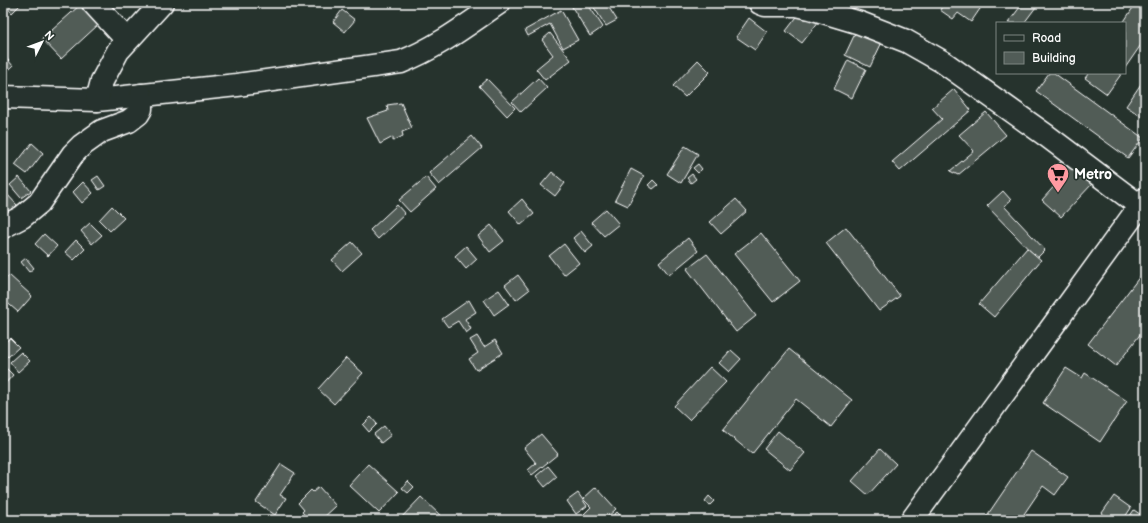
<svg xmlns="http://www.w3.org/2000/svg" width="1148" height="523" viewBox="0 0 1148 523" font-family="'Balsamiq Sans',sans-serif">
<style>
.building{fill:#515c57;stroke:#fff}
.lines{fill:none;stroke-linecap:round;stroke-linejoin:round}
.minor-casing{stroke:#fff;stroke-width:25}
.highway-casing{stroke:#fff;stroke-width:25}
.minor{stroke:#26332d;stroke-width:22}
.highway{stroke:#26332d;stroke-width:22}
.labels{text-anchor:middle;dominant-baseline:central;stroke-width:3.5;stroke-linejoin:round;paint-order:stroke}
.poi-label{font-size:14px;font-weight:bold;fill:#fff;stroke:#26332d;text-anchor:start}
</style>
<rect width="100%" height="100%" fill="#26332d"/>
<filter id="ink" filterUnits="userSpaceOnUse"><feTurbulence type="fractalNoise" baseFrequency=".025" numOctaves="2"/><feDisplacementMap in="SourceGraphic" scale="8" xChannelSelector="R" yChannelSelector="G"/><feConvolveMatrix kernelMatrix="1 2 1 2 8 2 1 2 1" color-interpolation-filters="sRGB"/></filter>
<g filter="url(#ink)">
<g class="building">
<polygon points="3,3 22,3 12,13"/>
<polygon points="578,3 587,3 603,27 590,36 572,7"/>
<polygon points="591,3 606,3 617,20 606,26"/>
<polygon points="944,3 984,3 971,22 958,13 953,19 940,10"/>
<polygon points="1023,3 1039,3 1024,23 1008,23"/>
<polygon points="1136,3 1145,3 1145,39 1125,68 1125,23 1123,23"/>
<polygon points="80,5 98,25 61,59 42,39"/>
<polygon points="803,9 819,21 802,43 786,31"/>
<polygon points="342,10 355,20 345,32 333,22"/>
<polygon points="561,10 578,40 563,48 550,24 528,36 525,30"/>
<polygon points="749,18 767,32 755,50 736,37"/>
<polygon points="860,23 885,36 870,67 845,55"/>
<polygon points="550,33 571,60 545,80 536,69 553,55 542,40"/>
<polygon points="3,54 13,66 3,75"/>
<polygon points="698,60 710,72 685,97 673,86"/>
<polygon points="848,60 866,69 852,98 834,89"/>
<polygon points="1049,73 1054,73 1143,138 1128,158 1036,91"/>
<polygon points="1089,73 1122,73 1107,94 1085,78"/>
<polygon points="538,78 547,88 521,112 512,102"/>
<polygon points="1145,78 1145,119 1126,106"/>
<polygon points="487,79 515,108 507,116 479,86"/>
<polygon points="954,89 971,110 900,171 892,162 942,119 932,108"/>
<polygon points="401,103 412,128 402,132 403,136 393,141 393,137 380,144 367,118 388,111 387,105"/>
<polygon points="986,112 1006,135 958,175 950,171 974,151 959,135"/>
<polygon points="472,136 482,148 439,185 429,173"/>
<polygon points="32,143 43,153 27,174 15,165"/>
<polygon points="685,146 698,154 681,183 667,174"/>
<polygon points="1065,157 1093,183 1061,217 1042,200 1058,182 1050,174"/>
<polygon points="698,164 702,169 698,173 693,168"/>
<polygon points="631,169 644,176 628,206 615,200"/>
<polygon points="552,172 565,183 555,196 541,185"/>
<polygon points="692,174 696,179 691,183 687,178"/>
<polygon points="98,176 105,186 99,190 92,180"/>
<polygon points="19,177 31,191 21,198 10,185"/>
<polygon points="426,177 436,189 410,212 399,200"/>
<polygon points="653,180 658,185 653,189 648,185"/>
<polygon points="83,182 93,193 82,203 73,192"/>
<polygon points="1003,191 1011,200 1004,206 1045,250 1037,258 987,206"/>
<polygon points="6,193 17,205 9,213 3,207 3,196"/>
<polygon points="522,199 534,214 521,225 509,211"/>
<polygon points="736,199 747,211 721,234 710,222"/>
<polygon points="397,205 405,214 378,239 370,230"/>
<polygon points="112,206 124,218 110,231 99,220"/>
<polygon points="606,209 619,224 604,236 591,222"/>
<polygon points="90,223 102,235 92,244 81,231"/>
<polygon points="491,225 504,241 490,252 478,236"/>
<polygon points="846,227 900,296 879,311 826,243"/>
<polygon points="581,231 593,246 585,253 573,238"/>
<polygon points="761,233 800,281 773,302 734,254"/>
<polygon points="44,234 57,246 48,256 35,244"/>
<polygon points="688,238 698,251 669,275 659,262"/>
<polygon points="76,240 85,249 74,260 65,252"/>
<polygon points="352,242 362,253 342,271 332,260"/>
<polygon points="564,244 579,263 564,275 549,256"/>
<polygon points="466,246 477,259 466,269 455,256"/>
<polygon points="1027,248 1041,260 994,317 979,304"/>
<polygon points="707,254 756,316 736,332 687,269"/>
<polygon points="26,258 34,268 29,272 21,262"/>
<polygon points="9,275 32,296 18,312 3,299 3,283"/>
<polygon points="518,275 529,290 516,300 505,285"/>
<polygon points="1141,275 1145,278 1145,328 1116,366 1088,344"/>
<polygon points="499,290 509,304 494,315 484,300"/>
<polygon points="469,300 476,312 465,319 471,329 466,333 458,321 448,327 442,319"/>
<polygon points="477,336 484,347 495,340 503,353 476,370 469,359 478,353 470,340"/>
<polygon points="10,338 19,347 8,357 3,352 3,344"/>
<polygon points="789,349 852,400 831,427 796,399 752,454 723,430"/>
<polygon points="731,350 741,359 729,372 719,363"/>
<polygon points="21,352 30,361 18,372 10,362"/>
<polygon points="346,358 363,373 334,404 318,389"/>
<polygon points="4,366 13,375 4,385 3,367"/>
<polygon points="710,367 726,382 689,420 674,406"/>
<polygon points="1066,368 1082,378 1085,373 1127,401 1100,442 1043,403"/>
<polygon points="371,417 377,424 369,432 363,425"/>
<polygon points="384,426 391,435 381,443 374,434"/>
<polygon points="778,431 805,453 790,470 764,449"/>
<polygon points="541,434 558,454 532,475 528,470 536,463 524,448"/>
<polygon points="880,449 896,464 868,495 852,481"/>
<polygon points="1031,451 1068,477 1055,495 1043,486 1024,514 1032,520 984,520"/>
<polygon points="281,464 295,473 280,495 286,498 275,515 256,502"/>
<polygon points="368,464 399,492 379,513 349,485"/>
<polygon points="548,466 557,477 545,487 536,476"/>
<polygon points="408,481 414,487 408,493 402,488"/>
<polygon points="319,487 336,506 321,520 318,520 314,516 309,520 302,512 304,510 298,503 311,490 313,492"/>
<polygon points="596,487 616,509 604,520 590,520 584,514 591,507 583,499"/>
<polygon points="578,493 587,506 576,514 567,501"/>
<polygon points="709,496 714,501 710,505 705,501"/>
<polygon points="1114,496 1131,508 1123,520 1111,520 1102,513"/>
<polygon points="421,497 441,516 437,520 399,520"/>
<polygon points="1134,510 1144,517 1142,520 1127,520"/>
<polygon points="617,512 625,520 608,520"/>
</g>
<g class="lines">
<g class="minor-casing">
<g id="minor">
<polyline points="93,3 127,40"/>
<polyline points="760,3 765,5 797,5 810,8 860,23 906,41 943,62 1047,136 1140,206"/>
<path d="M 3,97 L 97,100 L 237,85 L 401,62 C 437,48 468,24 499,3"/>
<polyline points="97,100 102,81 118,51 162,3"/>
<polyline points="3,227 22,217 39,203 73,154 81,146 102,131 129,121 138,114 141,109 141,95"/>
</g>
</g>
<g class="highway-casing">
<polyline id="highway" points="912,520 1145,199"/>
</g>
<use href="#minor" class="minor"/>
<use href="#highway" class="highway"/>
</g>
</g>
<defs>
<g id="supermarket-pin" transform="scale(1.15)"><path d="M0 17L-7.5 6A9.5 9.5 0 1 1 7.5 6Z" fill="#ff9aa2" stroke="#26332d"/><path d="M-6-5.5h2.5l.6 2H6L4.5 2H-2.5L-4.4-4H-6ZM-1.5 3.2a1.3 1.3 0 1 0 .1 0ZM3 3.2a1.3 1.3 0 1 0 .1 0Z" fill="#111"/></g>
</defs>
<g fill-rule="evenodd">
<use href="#supermarket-pin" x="1058" y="174"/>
</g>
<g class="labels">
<g class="poi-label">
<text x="1074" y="174">Metro</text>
</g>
</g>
<rect width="1148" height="523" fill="none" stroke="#26332d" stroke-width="16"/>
<rect x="8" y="8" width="1132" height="507" fill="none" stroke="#fff" stroke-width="1.5" filter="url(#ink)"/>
<rect x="996" y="22" width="130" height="52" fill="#26332d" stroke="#7d8581"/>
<rect x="1004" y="35" width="20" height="6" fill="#26332d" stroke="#7d8581"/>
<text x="1032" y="42" font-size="12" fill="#ffffff">Road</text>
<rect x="1004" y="52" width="20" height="12" fill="#515c57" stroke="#7d8581"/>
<text x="1032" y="62" font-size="12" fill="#ffffff">Building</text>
<g transform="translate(42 42) rotate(48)" stroke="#26332d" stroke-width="3" paint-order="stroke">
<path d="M0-3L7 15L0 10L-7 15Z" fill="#ffffff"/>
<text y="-6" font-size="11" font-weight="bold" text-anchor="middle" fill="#ffffff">N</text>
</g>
</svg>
